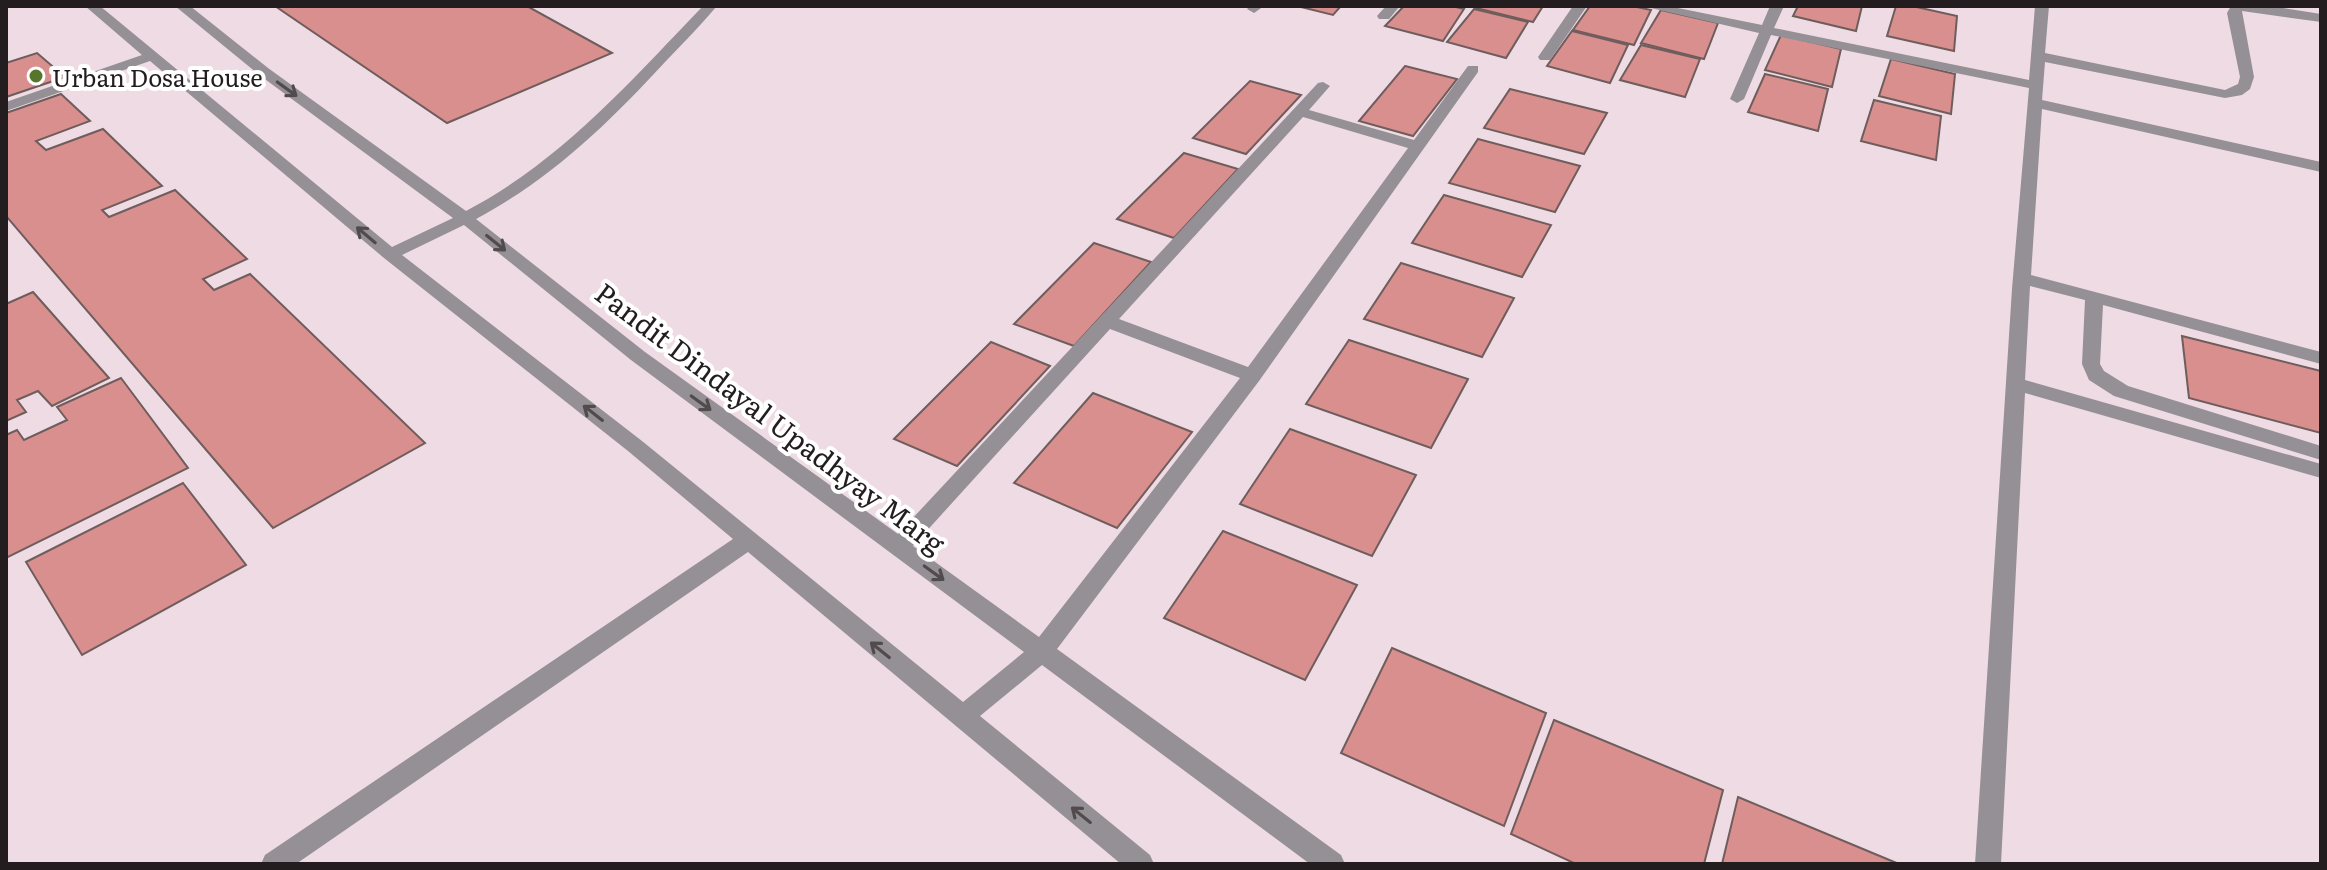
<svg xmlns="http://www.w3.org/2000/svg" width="2327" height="870" viewBox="0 0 2327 870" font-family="Literata,serif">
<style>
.building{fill:#da8f8f;stroke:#6f5d5d;stroke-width:2}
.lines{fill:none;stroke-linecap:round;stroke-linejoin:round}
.minor{fill:#959095;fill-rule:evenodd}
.oneway{stroke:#514b4e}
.poi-dot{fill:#58762b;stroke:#fff;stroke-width:3}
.labels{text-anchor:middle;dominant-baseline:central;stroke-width:8;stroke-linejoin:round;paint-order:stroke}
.far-poi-label{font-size:24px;fill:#231d1f;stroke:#fff;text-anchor:start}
.street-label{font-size:28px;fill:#231d1f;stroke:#fff}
</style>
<rect width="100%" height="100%" fill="#eedbe3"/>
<g class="building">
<polygon points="275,6 527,6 612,53 447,123"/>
<polygon points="1297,6 1341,6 1333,15"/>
<polygon points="1404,6 1452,6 1464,9 1443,41 1385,26"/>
<polygon points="1477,6 1543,6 1533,22 1476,8"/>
<polygon points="1590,6 1632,6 1651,10 1634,45 1573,30"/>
<polygon points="1798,6 1862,6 1856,31 1793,16"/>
<polygon points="1896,6 1912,6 1957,16 1954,51 1887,36"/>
<polygon points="1474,9 1528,22 1506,58 1447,42"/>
<polygon points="1661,10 1718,23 1704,59 1641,43"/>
<polygon points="1572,31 1628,45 1610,83 1547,66"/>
<polygon points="1781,35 1841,49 1832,87 1765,70"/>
<polygon points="1641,45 1700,59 1685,97 1620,80"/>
<polygon points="37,53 65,77 6,97 6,63"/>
<polygon points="1891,59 1955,74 1951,114 1879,96"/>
<polygon points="1405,66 1457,79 1413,136 1359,121"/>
<polygon points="1765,74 1828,89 1818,131 1748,112"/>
<polygon points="1250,81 1301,95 1246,154 1193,138"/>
<polygon points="1510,89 1607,113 1584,154 1484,128"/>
<polygon points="61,94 90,121 36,141 46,150 103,129 162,186 102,210 109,217 175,190 247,259 203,279 214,290 250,274 425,443 273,528 6,216 6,113"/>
<polygon points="1874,100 1941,116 1936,160 1861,141"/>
<polygon points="1478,139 1580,166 1555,212 1449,183"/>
<polygon points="1184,153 1238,169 1174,238 1117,219"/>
<polygon points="1444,195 1551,225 1522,277 1412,243"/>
<polygon points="1094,243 1151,262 1074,346 1014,324"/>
<polygon points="1401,263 1514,298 1482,357 1364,319"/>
<polygon points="33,292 109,378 52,406 38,391 17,400 26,412 6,421 6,304"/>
<polygon points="2182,336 2321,371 2321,433 2189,398"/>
<polygon points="1349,340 1468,379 1431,448 1306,404"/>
<polygon points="991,342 1050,366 957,466 894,439"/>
<polygon points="121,378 188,468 6,558 6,435 17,430 24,440 67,420 57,407"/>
<polygon points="1093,393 1192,432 1117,528 1014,483"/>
<polygon points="1290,429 1416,475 1372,556 1240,504"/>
<polygon points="183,483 246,565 82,655 26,562"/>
<polygon points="1223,531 1357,585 1305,680 1164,618"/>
<polygon points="1392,648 1546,713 1504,826 1341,753"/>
<polygon points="1554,720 1723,790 1704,864 1576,864 1511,834"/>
<polygon points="1738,797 1899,864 1722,864"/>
</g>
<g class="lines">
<g class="minor">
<path d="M 85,6 L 100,6 L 392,247 L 453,218 L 258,74 L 175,6 L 190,6 L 268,68 L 466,211 C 561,161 629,83 703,6 L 717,6 C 701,25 683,43 666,61 C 609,123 551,179 476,219 L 645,352 L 898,534 L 1318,83 L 1323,82 L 1330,86 L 1309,110 L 1414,140 L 1468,66 L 1478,66 L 1478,72 L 1259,381 L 1057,649 L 1341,855 L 1345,864 L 1310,864 L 1042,665 L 980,716 L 1150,855 L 1154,864 L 1121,864 L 748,552 L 296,864 L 261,864 L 265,855 L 733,539 L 628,451 L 384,258 L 150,61 L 6,111 L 6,102 L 142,55 ZM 1303,117 L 1408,148 L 1248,367 L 1119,319 ZM 464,225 L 631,360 L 1024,652 L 963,702 L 642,441 L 402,255 ZM 1110,329 L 1240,378 L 1039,637 L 913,546 Z"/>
<polygon points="1250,6 1264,6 1254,13 1247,9"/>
<polygon points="1386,6 1400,6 1389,19 1379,19 1377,16"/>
<polygon points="1573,6 1587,6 1550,60 1540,60 1538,57"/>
<polygon points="1642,6 1668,6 1762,25 1770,6 1784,6 1774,28 2029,80 2035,6 2049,6 2045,53 2225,90 2238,84 2240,77 2227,13 2231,6 2270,6 2321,14 2321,22 2242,11 2254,77 2250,89 2242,95 2225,98 2045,62 2042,100 2321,162 2321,172 2042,109 2031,275 2321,352 2321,364 2103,305 2100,364 2104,371 2128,386 2321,446 2321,460 2114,396 2089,380 2082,364 2085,300 2030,286 2025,380 2321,464 2321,478 2025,393 2001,864 1975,864 2012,289 2029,88 1771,35 1744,99 1737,103 1730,99 1759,33"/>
</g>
</g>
<defs><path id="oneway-shaft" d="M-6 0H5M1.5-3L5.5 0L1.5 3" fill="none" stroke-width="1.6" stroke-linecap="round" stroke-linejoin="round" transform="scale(2)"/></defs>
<g class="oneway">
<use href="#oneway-shaft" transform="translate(287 89) rotate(36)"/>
<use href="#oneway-shaft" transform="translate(366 235) rotate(-140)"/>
<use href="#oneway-shaft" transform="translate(496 243) rotate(39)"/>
<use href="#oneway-shaft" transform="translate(701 403) rotate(36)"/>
<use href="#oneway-shaft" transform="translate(593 413) rotate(-142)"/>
<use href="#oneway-shaft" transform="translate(934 573) rotate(36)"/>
<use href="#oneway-shaft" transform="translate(880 650) rotate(-141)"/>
<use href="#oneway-shaft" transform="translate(1081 815) rotate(-141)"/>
</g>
<circle class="poi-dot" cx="36" cy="76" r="8"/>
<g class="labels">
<g class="far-poi-label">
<text x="52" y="76">Urban Dosa House</text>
</g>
<g class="street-label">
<text transform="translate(771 417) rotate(37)">Pandit Dindayal Upadhyay Marg</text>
</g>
</g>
<rect width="2327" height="870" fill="none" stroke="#231d1f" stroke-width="16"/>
</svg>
